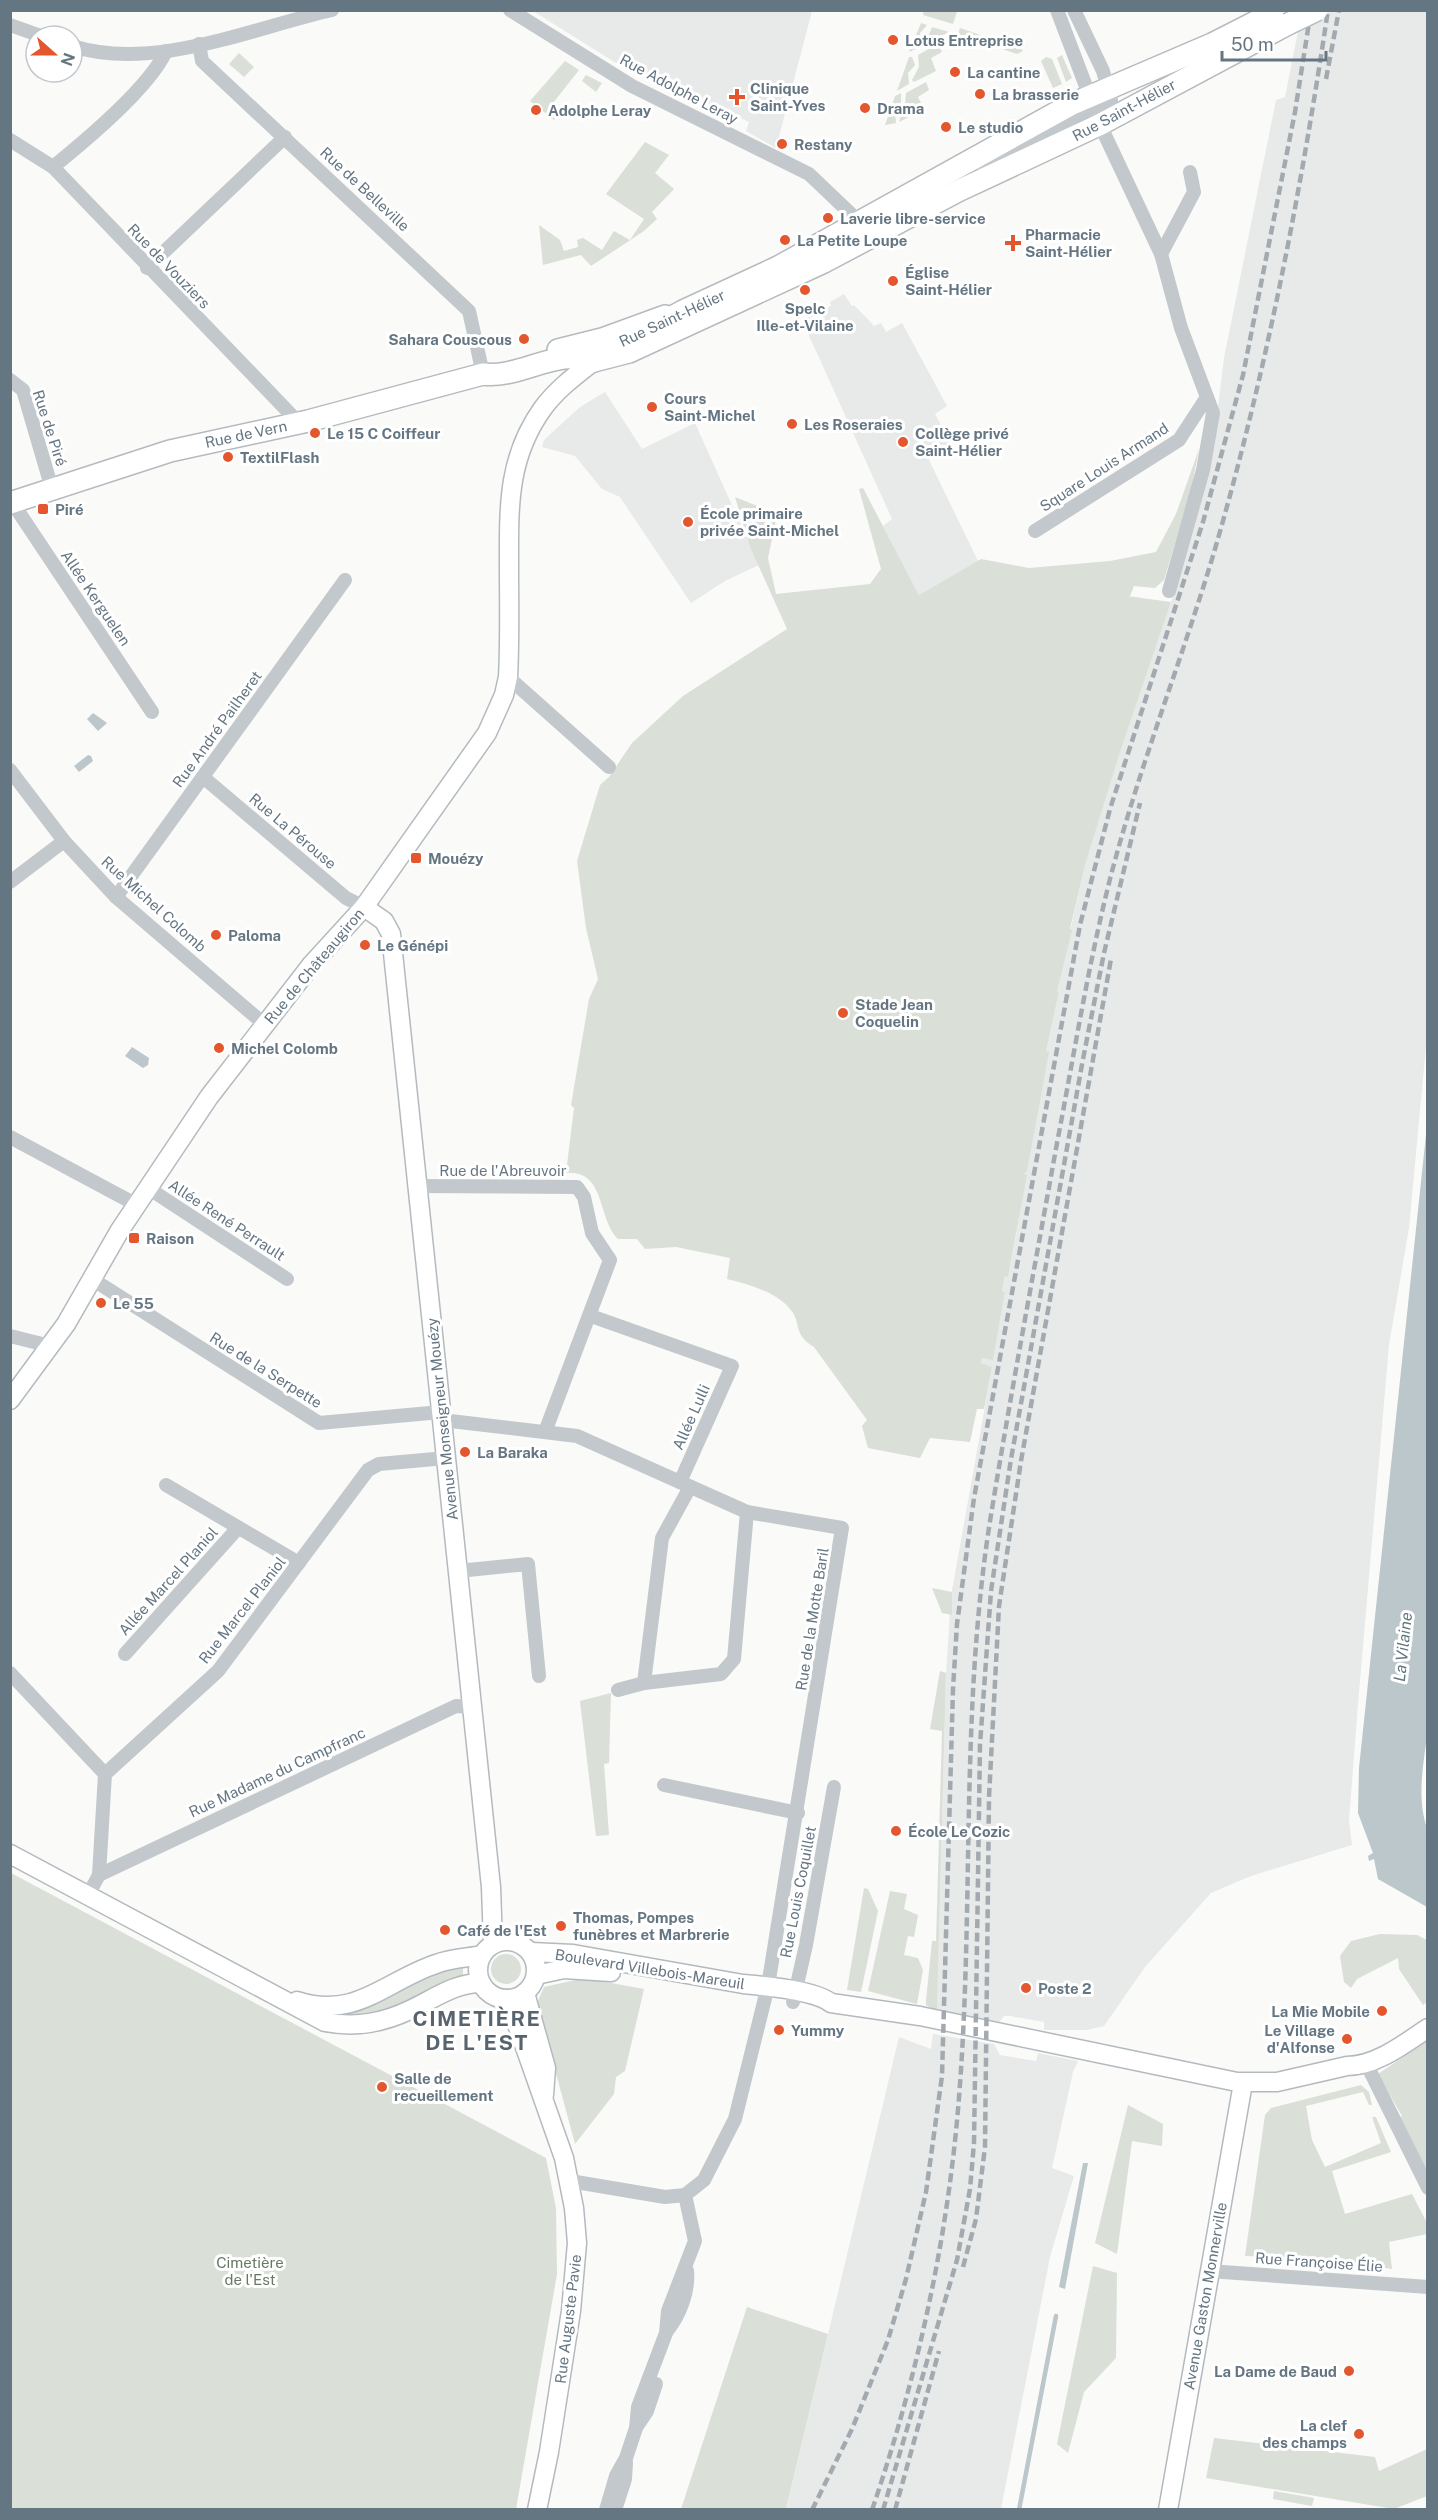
<svg xmlns="http://www.w3.org/2000/svg" width="1438" height="2520" viewBox="0 0 1438 2520" font-family="'Public Sans',sans-serif">
<style>
.built{fill:#e8e9e9}
.green{fill:#dadfd7}
.water{fill:#bbc7cb}
.lines{fill:none;stroke-linecap:round;stroke-linejoin:round}
.stream{stroke:#bbc7cb;stroke-width:4.5}
.secondary-casing{stroke:#b3babf;stroke-width:21}
.primary-casing{stroke:#b5babe;stroke-width:24}
.street{stroke:#c3c8cc;stroke-width:14}
.secondary{stroke:#fff;stroke-width:18}
.primary{stroke:#fff;stroke-width:21}
.rail{stroke:#a2aab0;stroke-width:4.5;stroke-dasharray:9 4.5;stroke-linecap:butt}
.primary-bridge-casing{stroke:#b5babe;stroke-width:24;stroke-linecap:butt}
.primary-bridge{stroke:#fff;stroke-width:21}
.poi-dot{fill:#e4572e;stroke:#fff;stroke-width:2}
.labels{text-anchor:middle;dominant-baseline:central;stroke-width:6;stroke-linejoin:round;paint-order:stroke}
.poi-label{font-size:15px;font-weight:bold;fill:#657683;stroke:#fff;text-anchor:start}
.street-label{font-size:15px;fill:#657683;stroke:#fff}
.park-label{font-size:15px;fill:#687a64;stroke:#fff}
.water-label{font-size:16px;font-style:italic;fill:#60757c;stroke:#fff}
.district-label{font-size:21px;font-weight:bold;letter-spacing:1.5px;fill:#57646e;stroke:#fff}
</style>
<rect width="100%" height="100%" fill="#fafaf8"/>
<g class="built">
<polygon points="533,11 812,11 776,148 746,131 749,122 736,116 733,123 649,78 644,71 635,75"/>
<polygon points="1302,11 1427,11 1427,1036 1409,1228 1389,1345 1358,1704 1349,1821 1352,1845 1251,1876 1211,1893 1145,1967 1104,2026 1087,2030 1044,2030 1044,2022 1010,2016 1004,2016 998,2024 937,2012 946,1673 951,1596 992,1367 981,1364 982,1358 993,1359 1005,1292 1002,1291 1005,1276 1008,1276 1016,1236 1026,1175 1024,1174 1027,1171 1046,1051 1059,992 1057,991 1085,864 1121,748 1171,602 1212,455 1224,358 1276,100 1285,97"/>
<polygon points="844,294 852,306 854,305 874,326 881,323 886,332 902,323 947,406 935,414 952,446 929,460 978,561 919,595 883,526 892,519 802,320 831,306 830,302"/>
<polygon points="605,392 642,449 695,423 759,565 725,581 691,603 620,497 602,489 575,456 542,447 544,440 580,407"/>
<polygon points="933,2034 994,2044 1000,2055 1036,2061 1038,2053 1078,2061 1073,2072 1052,2168 1074,2176 1050,2257 1001,2509 786,2510 899,2037 931,2049"/>
</g>
<g class="green">
<polygon points="924,11 924,10 957,11 953,24 923,15"/>
<polygon points="921,23 927,25 920,33 922,46 909,52"/>
<polygon points="932,27 949,32 925,44"/>
<polygon points="960,28 1021,49 1023,51 1017,54 958,34"/>
<polygon points="938,44 942,52 931,58 936,71 914,82 912,80 919,67 918,55"/>
<polygon points="239,53 254,67 244,77 229,64"/>
<polygon points="1062,55 1072,78 1066,82 1057,58"/>
<polygon points="909,57 912,57 915,65 908,73 909,84 897,91"/>
<polygon points="1046,57 1052,59 1062,84 1053,88 1041,61"/>
<polygon points="565,61 579,70 553,103 562,110 554,120 530,101"/>
<polygon points="586,75 602,83 596,92 582,81"/>
<polygon points="926,82 929,90 918,97 924,109 899,122 905,104 906,93"/>
<polygon points="901,93 901,102 895,111 896,123 885,125 895,96"/>
<polygon points="645,142 669,155 655,173 674,189 652,212 657,219 644,231 591,266 581,255 543,265 539,225 560,240 564,251 578,247 577,240 583,238 602,250 614,231 630,240 644,219 606,194"/>
<path d="M 1199,449 L 1191,490 L 1164,580 L 1155,588 L 1134,586 L 1130,596 L 1127,596 L 1171,602 L 1120,752 L 1085,865 L 1070,929 L 1072,930 L 1057,991 L 1059,992 L 1046,1051 L 1049,1052 L 1027,1171 L 1024,1174 L 1027,1175 L 1008,1277 L 1005,1276 L 1002,1291 L 1005,1292 L 993,1360 L 982,1358 L 981,1363 L 992,1367 L 984,1409 L 977,1409 L 970,1442 L 930,1438 L 920,1458 L 868,1448 L 862,1426 L 867,1420 L 814,1347 C 792,1334 802,1322 790,1309 C 776,1292 748,1284 727,1279 L 730,1258 L 676,1247 L 645,1249 L 637,1239 L 618,1239 C 597,1218 606,1170 566,1173 L 574,1108 L 571,1105 L 589,999 L 598,979 L 586,928 L 577,861 L 600,785 L 609,777 L 632,743 L 683,696 L 787,629 L 750,547 L 735,497 L 762,508 L 778,510 L 768,558 L 776,594 L 870,584 L 881,569 L 859,489 L 863,488 L 919,595 L 981,559 L 1029,568 L 1110,561 L 1156,552 L 1176,514 Z"/>
<polygon points="932,1588 952,1592 952,1615 942,1613"/>
<polygon points="940,1671 946,1673 937,2012 926,2005 926,2001 932,1941 936,1941 942,1731 930,1729"/>
<polygon points="611,1693 609,1763 604,1764 609,1835 596,1836 580,1701"/>
<polygon points="11,1873 546,2158 556,2208 557,2274 516,2509 11,2509"/>
<polygon points="864,1888 868,1889 878,1911 861,1992 847,1990"/>
<polygon points="890,1891 907,1894 904,1909 918,1915 914,1937 908,1936 904,1955 918,1958 923,1970 917,2004 868,1991"/>
<polygon points="1380,1934 1417,1935 1427,1940 1427,2002 1423,2005 1399,1969 1398,1958 1357,1979 1351,1988 1344,1982 1340,1956 1351,1941"/>
<circle cx="506" cy="1969" r="15"/>
<path d="M 463,1962 L 463,1977 C 422,1995 373,2028 328,2014 L 365,2008 L 434,1969 Z"/>
<polygon points="584,1978 644,1989 625,2071 616,2077 614,2094 575,2144 537,2003 544,1987"/>
<polygon points="1427,2041 1427,2181 1395,2119 1402,2116 1378,2074"/>
<polygon points="1361,2085 1369,2092 1372,2105 1369,2105 1363,2092 1306,2106 1312,2140 1325,2167 1381,2143 1372,2117 1376,2117 1391,2152 1332,2171 1345,2214 1412,2194 1427,2223 1427,2234 1389,2242 1392,2269 1328,2259 1245,2256 1265,2115 1271,2108"/>
<polygon points="1128,2105 1163,2124 1162,2146 1132,2141 1117,2254 1095,2243"/>
<polygon points="1093,2266 1117,2273 1116,2358 1084,2392 1068,2453 1057,2444"/>
<polygon points="747,2307 828,2334 786,2509 681,2509"/>
<polygon points="1214,2438 1375,2457 1379,2471 1427,2449 1427,2496 1394,2509 1206,2478"/>
<polygon points="1274,2491 1314,2498 1312,2506 1273,2499"/>
</g>
<g class="water">
<polygon points="93,713 107,723 98,731 87,719"/>
<polygon points="88,755 91,756 93,761 79,772 74,766"/>
<polygon points="132,1047 149,1058 148,1065 143,1068 125,1056"/>
<path d="M 1427,1125 L 1428,1729 C 1424,1761 1416,1797 1427,1828 L 1427,1907 L 1378,1879 L 1374,1859 L 1369,1861 L 1368,1856 L 1373,1853 L 1358,1813 L 1359,1768 Z"/>
<polygon points="1083,2163 1088,2163 1065,2289 1059,2287"/>
</g>
<g class="lines">
<polyline class="stream" points="1019,2510 1056,2316"/>
<g class="secondary-casing">
<g id="secondary">
<polyline points="364,907 384,921 391,934 491,1887 493,1944"/>
<path d="M 10,1400 L 66,1324 L 120,1230 L 209,1097 L 312,964 L 364,907 L 487,733 L 504,695 L 508,677 C 510,640 509,603 509,566 C 509,507 507,458 543,408 C 557,389 576,375 594,361"/>
<path d="M 10,1854 L 325,2022 C 356,2028 383,2023 412,2009 C 435,1998 455,1983 481,1983"/>
<circle cx="507" cy="1970" r="29"/>
<path d="M 531,1952 L 573,1954 L 743,1984 C 765,1986 815,1990 831,2003 L 920,2016 L 1237,2082 L 1277,2082 L 1347,2066 C 1376,2066 1404,2044 1428,2028"/>
<polyline points="536,1975 564,1969 611,1972"/>
<polyline points="525,1993 546,2068 544,2095"/>
<polyline points="508,1999 564,2158 574,2208 577,2243 571,2311 549,2452 537,2510"/>
<path d="M 297,2001 C 356,2020 385,1981 436,1964 C 451,1958 467,1958 482,1955"/>
<polyline points="1168,2510 1243,2083"/>
</g>
</g>
<g class="primary-casing">
<g id="primary">
<polyline points="654,327 683,311 778,267 1072,104 1212,44 1279,10"/>
<polyline points="558,350 602,339 665,316"/>
<polyline points="594,361 629,352 824,262 958,191 1101,124 1288,24"/>
<path d="M 10,503 L 170,451 L 308,421 L 483,374 C 519,379 558,347 594,361"/>
</g>
</g>
<g class="street">
<polyline points="510,10 632,86 809,174 851,214 860,230"/>
<polyline points="1057,10 1103,131 1161,254 1181,328 1213,413 1203,470 1169,591"/>
<polyline points="10,25 41,36"/>
<polyline points="199,44 202,61 469,311 483,374"/>
<path d="M 72,46 C 154,72 252,28 332,10"/>
<polyline points="10,140 53,167 299,423"/>
<path d="M 53,167 C 85,141 149,88 166,51"/>
<polyline points="984,169 1077,115 1111,100 1103,71 1074,10"/>
<polyline points="1161,254 1194,192 1190,172"/>
<polyline points="147,268 285,137"/>
<polyline points="10,380 23,390 52,489"/>
<polyline points="12,502 152,712"/>
<polyline points="1035,531 1179,440 1207,397"/>
<polyline points="508,677 609,767"/>
<polyline points="10,770 64,841 116,897 264,1024"/>
<polyline points="203,777 346,898 364,907"/>
<polyline points="10,882 64,841"/>
<polyline points="116,897 345,580"/>
<polyline points="10,1137 137,1205"/>
<polyline points="415,1186 577,1187 584,1197 592,1233 610,1260 545,1432"/>
<polyline points="148,1188 287,1279"/>
<polyline points="92,1279 319,1423 441,1412"/>
<polyline points="591,1316 732,1366 680,1482"/>
<polyline points="10,1336 50,1346"/>
<polyline points="442,1420 577,1436 747,1512 842,1528 768,1986 735,2119 704,2180 685,2195 665,2197 570,2181"/>
<polyline points="166,1485 299,1563"/>
<polyline points="458,1571 528,1564 539,1676"/>
<polyline points="125,1654 237,1529"/>
<polyline points="10,1673 105,1774"/>
<polyline points="644,1683 662,1538 690,1487"/>
<polyline points="618,1690 644,1683 721,1674 734,1659 747,1512"/>
<polyline points="664,1785 798,1813"/>
<polyline points="99,1875 456,1706 472,1707"/>
<polyline points="88,1895 99,1875 105,1774 218,1671 368,1470 379,1464 446,1458"/>
<polyline points="793,2002 806,1945 834,1787"/>
<polyline points="1366,2063 1428,2188"/>
<polyline points="1209,2271 1428,2287"/>
<path d="M 667,2331 C 680,2315 689,2291 687,2271"/>
<polyline points="637,2426 647,2411 656,2384"/>
<polyline points="606,2510 616,2476 626,2458 636,2428 638,2407 666,2333 668,2311 695,2241 685,2195"/>
<polyline points="615,2510 625,2479 626,2463"/>
</g>
<use href="#secondary" class="secondary"/>
<use href="#primary" class="primary"/>
<g class="rail">
<polyline points="1326,79 1339,10"/>
<polyline points="963,2267 976,2219 985,2147 989,1797 999,1606 1021,1461 1111,959"/>
<polyline points="812,2510 852,2429 888,2340 906,2279 926,2192 942,2076 953,1689 957,1624 974,1498 1080,925 1110,809 1203,522 1243,375 1295,112 1311,10"/>
<path d="M 872,2510 C 919,2372 950,2229 960,2084 C 974,1892 960,1699 992,1509 C 1012,1387 1035,1265 1057,1143 C 1074,1055 1088,966 1110,879 C 1139,767 1182,660 1215,549 C 1266,373 1301,192 1328,10"/>
<polyline points="883,2510 957,2260 970,2189 974,2143 980,1745 991,1591 1011,1459 1083,1059 1104,953 1140,803"/>
<polyline points="895,2510 939,2351"/>
</g>
<g class="primary-bridge-casing">
<polyline id="primary-bridge" points="1288,24 1317,10"/>
</g>
<use href="#primary-bridge" class="primary-bridge"/>
</g>
<g class="poi-dot">
<circle cx="893" cy="40" r="6"/>
<circle cx="955" cy="72" r="6"/>
<circle cx="980" cy="94" r="6"/>
<path d="M734 88h6v6h6v6h-6v6h-6v-6h-6v-6h6z"/>
<circle cx="865" cy="108" r="6"/>
<circle cx="536" cy="110" r="6"/>
<circle cx="946" cy="127" r="6"/>
<circle cx="782" cy="144" r="6"/>
<circle cx="828" cy="218" r="6"/>
<circle cx="785" cy="240" r="6"/>
<path d="M1010 234h6v6h6v6h-6v6h-6v-6h-6v-6h6z"/>
<circle cx="893" cy="281" r="6"/>
<circle cx="805" cy="290" r="6"/>
<circle cx="524" cy="339" r="6"/>
<circle cx="652" cy="407" r="6"/>
<circle cx="792" cy="424" r="6"/>
<circle cx="315" cy="433" r="6"/>
<circle cx="903" cy="442" r="6"/>
<circle cx="228" cy="457" r="6"/>
<rect x="37" y="503" width="12" height="12" rx="3"/>
<circle cx="688" cy="522" r="6"/>
<rect x="410" y="852" width="12" height="12" rx="3"/>
<circle cx="216" cy="935" r="6"/>
<circle cx="365" cy="945" r="6"/>
<circle cx="843" cy="1013" r="6"/>
<circle cx="219" cy="1048" r="6"/>
<rect x="128" y="1232" width="12" height="12" rx="3"/>
<circle cx="101" cy="1303" r="6"/>
<circle cx="465" cy="1452" r="6"/>
<circle cx="896" cy="1831" r="6"/>
<circle cx="561" cy="1926" r="6"/>
<circle cx="445" cy="1930" r="6"/>
<circle cx="1026" cy="1988" r="6"/>
<circle cx="1382" cy="2011" r="6"/>
<circle cx="779" cy="2030" r="6"/>
<circle cx="1347" cy="2039" r="6"/>
<circle cx="382" cy="2087" r="6"/>
<circle cx="1349" cy="2371" r="6"/>
<circle cx="1359" cy="2434" r="6"/>
</g>
<g class="labels">
<g class="poi-label">
<text x="905" y="40">Lotus Entreprise</text>
<text x="967" y="72">La cantine</text>
<text x="750" y="88">Clinique<tspan x="750" dy="17">Saint-Yves</tspan></text>
<text x="992" y="94">La brasserie</text>
<text x="877" y="108">Drama</text>
<text x="548" y="110">Adolphe Leray</text>
<text x="958" y="127">Le studio</text>
<text x="794" y="144">Restany</text>
<text x="840" y="218">Laverie libre-service</text>
<text x="1025" y="234">Pharmacie<tspan x="1025" dy="17">Saint-Hélier</tspan></text>
<text x="797" y="240">La Petite Loupe</text>
<text x="905" y="272">Église<tspan x="905" dy="17">Saint-Hélier</tspan></text>
<text x="805" y="308" text-anchor="middle">Spelc<tspan x="805" dy="17">Ille-et-Vilaine</tspan></text>
<text x="512" y="339" text-anchor="end">Sahara Couscous</text>
<text x="664" y="398">Cours<tspan x="664" dy="17">Saint-Michel</tspan></text>
<text x="804" y="424">Les Roseraies</text>
<text x="327" y="433">Le 15 C Coiffeur</text>
<text x="915" y="433">Collège privé<tspan x="915" dy="17">Saint-Hélier</tspan></text>
<text x="240" y="457">TextilFlash</text>
<text x="55" y="509">Piré</text>
<text x="700" y="513">École primaire<tspan x="700" dy="17">privée Saint-Michel</tspan></text>
<text x="428" y="858">Mouézy</text>
<text x="228" y="935">Paloma</text>
<text x="377" y="945">Le Génépi</text>
<text x="855" y="1004">Stade Jean<tspan x="855" dy="17">Coquelin</tspan></text>
<text x="231" y="1048">Michel Colomb</text>
<text x="146" y="1238">Raison</text>
<text x="113" y="1303">Le 55</text>
<text x="477" y="1452">La Baraka</text>
<text x="908" y="1831">École Le Cozic</text>
<text x="573" y="1917">Thomas, Pompes<tspan x="573" dy="17">funèbres et Marbrerie</tspan></text>
<text x="457" y="1930">Café de l'Est</text>
<text x="1038" y="1988">Poste 2</text>
<text x="1370" y="2011" text-anchor="end">La Mie Mobile</text>
<text x="791" y="2030">Yummy</text>
<text x="1335" y="2030" text-anchor="end">Le Village<tspan x="1335" dy="17">d'Alfonse</tspan></text>
<text x="394" y="2078">Salle de<tspan x="394" dy="17">recueillement</tspan></text>
<text x="1337" y="2371" text-anchor="end">La Dame de Baud</text>
<text x="1347" y="2425" text-anchor="end">La clef<tspan x="1347" dy="17">des champs</tspan></text>
</g>
<g class="street-label">
<text transform="translate(679 89) rotate(28)">Rue Adolphe Leray</text>
<text transform="translate(1124 110) rotate(-28)">Rue Saint-Hélier</text>
<text transform="translate(365 189) rotate(43)">Rue de Belleville</text>
<text transform="translate(169 266) rotate(46)">Rue de Vouziers</text>
<text transform="translate(672 318) rotate(-25)">Rue Saint-Hélier</text>
<text transform="translate(50 428) rotate(72)">Rue de Piré</text>
<text transform="translate(246 434) rotate(-12)">Rue de Vern</text>
<text transform="translate(1104 467) rotate(-33)">Square Louis Armand</text>
<text transform="translate(96 598) rotate(56)">Allée Kerguelen</text>
<text transform="translate(217 729) rotate(-54)">Rue André Pailheret</text>
<text transform="translate(293 831) rotate(40)">Rue La Pérouse</text>
<text transform="translate(154 904) rotate(42)">Rue Michel Colomb</text>
<text transform="translate(314 966) rotate(-50)">Rue de Châteaugiron</text>
<text x="503" y="1170">Rue de l'Abreuvoir</text>
<text transform="translate(227 1220) rotate(33)">Allée René Perrault</text>
<text transform="translate(266 1370) rotate(32)">Rue de la Serpette</text>
<text transform="translate(691 1417) rotate(-66)">Allée Lulli</text>
<text transform="translate(442 1419) rotate(-96)">Avenue Monseigneur Mouézy</text>
<text transform="translate(168 1581) rotate(-48)">Allée Marcel Planiol</text>
<text transform="translate(242 1610) rotate(-52)">Rue Marcel Planiol</text>
<text transform="translate(812 1619) rotate(-81)">Rue de la Motte Baril</text>
<text transform="translate(277 1772) rotate(-25)">Rue Madame du Campfranc</text>
<text transform="translate(798 1892) rotate(-79)">Rue Louis Coquillet</text>
<text transform="translate(650 1969) rotate(9)">Boulevard Villebois-Mareuil</text>
<text transform="translate(1319 2262) rotate(4)">Rue Françoise Élie</text>
<text transform="translate(1205 2296) rotate(-80)">Avenue Gaston Monnerville</text>
<text transform="translate(568 2319) rotate(-83)">Rue Auguste Pavie</text>
</g>
<g class="park-label">
<text x="250" y="2262">Cimetière<tspan x="250" dy="17">de l'Est</tspan></text>
</g>
<g class="water-label">
<text transform="translate(1403 1647) rotate(-84)">La Vilaine</text>
</g>
<g class="district-label">
<text x="477" y="2018">CIMETIÈRE<tspan x="477" dy="24">DE L'EST</tspan></text>
</g>
</g>
<rect width="1438" height="2520" fill="none" stroke="#657683" stroke-width="24"/>
<g transform="translate(54 54) rotate(111)"><circle r="28" fill="#ffffff" stroke="#c1c8cd" stroke-width="1.5"/>
<path d="M0-4.5L10 22L0 15L-10 22Z" fill="#e4572e"/>
<text y="-9" font-size="16" font-weight="bold" text-anchor="middle" fill="#657683">N</text>
</g>
<path d="M1222 51v9h104v-9" fill="none" stroke="#657683" stroke-width="3"/>
<text x="1231" y="51" font-size="18" fill="#657683" stroke="#ffffff" stroke-width="4.5" paint-order="stroke">50 m</text>
</svg>
